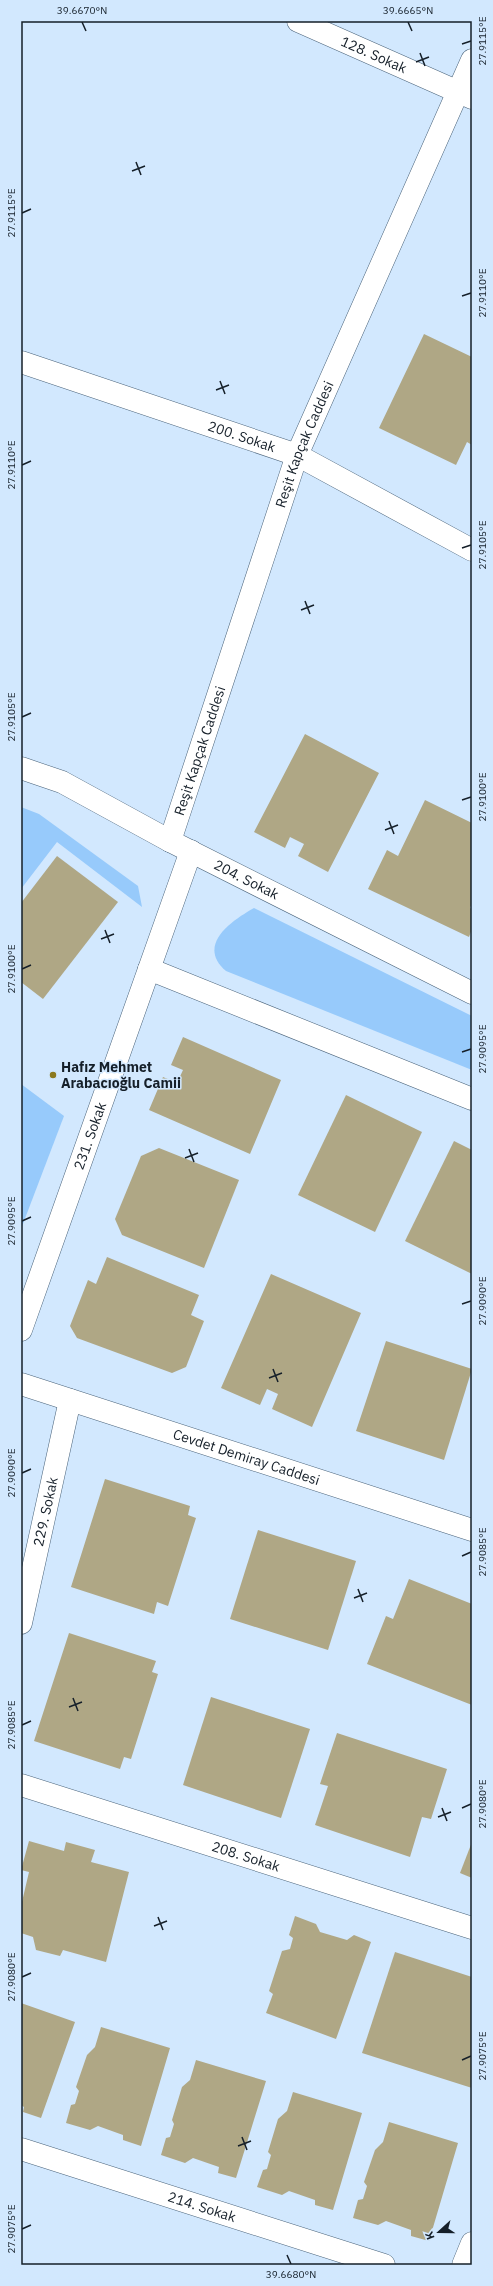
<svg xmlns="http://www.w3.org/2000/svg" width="493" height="2286" viewBox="0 0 493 2286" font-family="'IBM Plex Sans',sans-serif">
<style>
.green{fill:#97cafb}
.building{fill:#afa785}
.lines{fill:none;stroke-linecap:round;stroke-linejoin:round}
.street-casing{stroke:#4b647b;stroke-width:23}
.street{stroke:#fff;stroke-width:22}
.ticks{fill:none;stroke:#151f29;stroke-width:1.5}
.poi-dot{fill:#8b791e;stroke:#d2e8fe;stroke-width:1.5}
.labels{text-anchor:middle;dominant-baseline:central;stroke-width:3;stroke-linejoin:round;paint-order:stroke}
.street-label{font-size:14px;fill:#151f29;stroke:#d2e8fe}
.poi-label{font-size:14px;font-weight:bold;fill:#151f29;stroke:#d2e8fe;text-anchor:start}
.neatline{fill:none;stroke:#151f29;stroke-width:1.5}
.ticks-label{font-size:10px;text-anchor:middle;fill:#151f29}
</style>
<rect width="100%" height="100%" fill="#d2e8fe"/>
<g class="green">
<polygon points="21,807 39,814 138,886 142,907 57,842 21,889"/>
<path d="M 254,908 L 472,1016 L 472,1070 L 226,971 C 196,945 231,921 254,908 Z"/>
<polygon points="21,1084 64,1116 21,1229"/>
</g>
<g class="building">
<polygon points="424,334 472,357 472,445 467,442 456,465 379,428"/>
<polygon points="305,734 379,773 328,872 298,856 304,844 290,837 285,848 254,832"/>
<polygon points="425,800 472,823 472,903 470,908 472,909 472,929 469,937 368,889 387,850 398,856"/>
<polygon points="57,856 118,902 43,999 21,982 21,903"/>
<polygon points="183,1037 281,1080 250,1154 149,1110 163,1077 177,1083 183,1070 171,1065"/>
<polygon points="346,1095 422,1132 375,1232 298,1195"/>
<polygon points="454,1141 472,1150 472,1274 405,1241"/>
<polygon points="159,1148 239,1180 204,1268 122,1235 115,1219 141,1156"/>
<polygon points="107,1257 199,1295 191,1315 204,1321 186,1367 172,1373 77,1338 70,1326 88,1280 96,1284"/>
<polygon points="271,1274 361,1313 312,1427 272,1409 278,1394 267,1389 260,1405 221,1388"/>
<polygon points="386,1341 472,1369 444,1460 356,1431"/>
<polygon points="105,1479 190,1506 188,1515 196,1518 168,1606 157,1602 154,1614 71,1587"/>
<polygon points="258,1530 356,1561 328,1650 230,1619"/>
<polygon points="409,1579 472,1604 472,1705 367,1664 386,1616 393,1619"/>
<polygon points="69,1633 156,1661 152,1672 158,1674 131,1759 124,1757 120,1769 34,1741"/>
<polygon points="211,1697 310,1729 281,1818 183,1785"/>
<polygon points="337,1733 447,1769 431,1819 422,1817 410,1857 315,1825 328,1786 320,1784"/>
<polygon points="29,1841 64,1851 66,1842 95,1850 91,1862 129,1872 106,1962 63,1950 60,1956 36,1950 33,1937 21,1933 21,1906 29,1872 21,1870"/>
<polygon points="472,1842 472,1878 460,1873"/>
<polygon points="295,1916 316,1924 320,1932 347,1940 354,1935 371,1942 336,2039 266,2013 273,1994 269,1991 282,1951 290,1949 293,1938 289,1935"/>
<polygon points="395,1952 472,1977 472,2088 362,2053"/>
<polygon points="21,2003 75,2022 41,2118 23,2112 24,2107 21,2105"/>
<polygon points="101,2027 170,2048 141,2146 123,2140 123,2135 98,2126 90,2130 66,2123 71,2105 75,2104 79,2091 76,2087 87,2055 95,2047"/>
<polygon points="196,2060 266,2081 236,2178 218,2173 219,2167 193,2158 185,2163 161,2155 166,2138 170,2137 174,2124 172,2120 182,2087 190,2080"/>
<polygon points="293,2092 362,2113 333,2210 315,2205 315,2200 289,2191 282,2195 257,2187 263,2170 267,2169 271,2155 268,2152 278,2119 287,2111"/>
<polygon points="389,2122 458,2143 429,2241 411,2236 411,2230 386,2221 378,2225 353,2218 358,2200 363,2199 367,2186 364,2182 375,2150 383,2142"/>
</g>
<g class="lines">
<g class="street-casing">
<g id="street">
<path id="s1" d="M 298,21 L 472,98"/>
<path id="s2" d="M 21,362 L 297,455 L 472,550"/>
<path id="s3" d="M 21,768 L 62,782 L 170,841 L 472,993"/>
<path id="s4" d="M 170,841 L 297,455 L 472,60"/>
<polyline points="149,969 472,1099"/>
<path id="s5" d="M 21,1330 L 191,851"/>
<path id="s6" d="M 21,1384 L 472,1530"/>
<path id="s7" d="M 21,1623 L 70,1400"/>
<path id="s8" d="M 21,1785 L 472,1928"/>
<path id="s9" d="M 21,2149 L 384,2265"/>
<polyline points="463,2265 472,2243"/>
</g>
</g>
<use href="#street" class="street"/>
</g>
<path class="ticks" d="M 82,22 L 86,31M 408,22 L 412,31M 462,44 L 471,41M 420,53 L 425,66M 416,62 L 429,57M 136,162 L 141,175M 132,171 L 145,166M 22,213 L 31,209M 462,296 L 471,293M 220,381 L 225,394M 216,390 L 229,385M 22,465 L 31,461M 462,548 L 471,545M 305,601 L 310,614M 301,610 L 314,605M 22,717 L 31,713M 462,800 L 471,797M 389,821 L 394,834M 385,830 L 398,825M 105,930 L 110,943M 101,939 L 114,934M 22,969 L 31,965M 462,1052 L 471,1049M 189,1149 L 194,1162M 185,1158 L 198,1153M 22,1221 L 31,1217M 462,1304 L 471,1301M 273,1369 L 278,1382M 269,1378 L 282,1373M 22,1473 L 31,1469M 462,1556 L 471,1552M 358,1589 L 363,1602M 354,1598 L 367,1593M 73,1698 L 78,1711M 69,1707 L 82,1702M 22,1725 L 31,1721M 442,1808 L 447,1821M 462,1808 L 471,1804M 438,1817 L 451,1812M 158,1917 L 163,1930M 154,1926 L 167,1921M 22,1977 L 31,1973M 462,2060 L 471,2056M 242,2137 L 247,2150M 238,2146 L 251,2141M 22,2229 L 31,2225M 287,2255 L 291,2264"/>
<circle class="poi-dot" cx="53" cy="1075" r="4"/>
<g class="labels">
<g class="street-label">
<text stroke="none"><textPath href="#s1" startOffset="83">128. Sokak</textPath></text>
<text stroke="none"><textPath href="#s2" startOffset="233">200. Sokak</textPath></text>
<text stroke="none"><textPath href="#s4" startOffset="419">Reşit Kapçak Caddesi</textPath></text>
<text stroke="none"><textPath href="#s4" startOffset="95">Reşit Kapçak Caddesi</textPath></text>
<text stroke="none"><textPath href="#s3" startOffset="252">204. Sokak</textPath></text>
<text stroke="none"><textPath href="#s5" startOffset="206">231. Sokak</textPath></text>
<text stroke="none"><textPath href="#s6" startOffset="237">Cevdet Demiray Caddesi</textPath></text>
<text stroke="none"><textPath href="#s7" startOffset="114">229. Sokak</textPath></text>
<text stroke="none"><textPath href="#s8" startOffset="236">208. Sokak</textPath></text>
<text stroke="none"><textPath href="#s9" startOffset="190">214. Sokak</textPath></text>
</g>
<g class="poi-label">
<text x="61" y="1067">Hafız Mehmet<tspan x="61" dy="16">Arabacıoğlu Camii</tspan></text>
</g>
</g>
<rect width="493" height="2286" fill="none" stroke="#d2e8fe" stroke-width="44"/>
<g transform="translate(439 2232) rotate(249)" stroke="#d2e8fe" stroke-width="3" paint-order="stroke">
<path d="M0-3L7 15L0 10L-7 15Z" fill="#151f29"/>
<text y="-6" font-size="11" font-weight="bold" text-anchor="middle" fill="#151f29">K</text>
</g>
<rect x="22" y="22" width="449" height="2242" class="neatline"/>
<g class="ticks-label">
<text x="82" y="14">39.6670°N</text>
<text x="408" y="14">39.6665°N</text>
<text transform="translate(482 41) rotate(-90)" y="4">27.9115°E</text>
<text transform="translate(11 213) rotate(-90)" y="4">27.9115°E</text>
<text transform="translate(482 293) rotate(-90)" y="4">27.9110°E</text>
<text transform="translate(11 465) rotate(-90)" y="4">27.9110°E</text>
<text transform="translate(482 545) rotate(-90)" y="4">27.9105°E</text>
<text transform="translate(11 717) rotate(-90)" y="4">27.9105°E</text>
<text transform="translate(482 797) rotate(-90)" y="4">27.9100°E</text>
<text transform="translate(11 969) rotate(-90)" y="4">27.9100°E</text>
<text transform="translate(482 1049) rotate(-90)" y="4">27.9095°E</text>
<text transform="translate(11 1221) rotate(-90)" y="4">27.9095°E</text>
<text transform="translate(482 1301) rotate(-90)" y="4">27.9090°E</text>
<text transform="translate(11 1473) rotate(-90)" y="4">27.9090°E</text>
<text transform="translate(482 1552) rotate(-90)" y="4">27.9085°E</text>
<text transform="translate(11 1725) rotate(-90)" y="4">27.9085°E</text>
<text transform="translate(482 1804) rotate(-90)" y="4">27.9080°E</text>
<text transform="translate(11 1977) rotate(-90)" y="4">27.9080°E</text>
<text transform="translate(482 2056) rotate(-90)" y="4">27.9075°E</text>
<text transform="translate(11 2229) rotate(-90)" y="4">27.9075°E</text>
<text x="291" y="2278">39.6680°N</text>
</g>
</svg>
